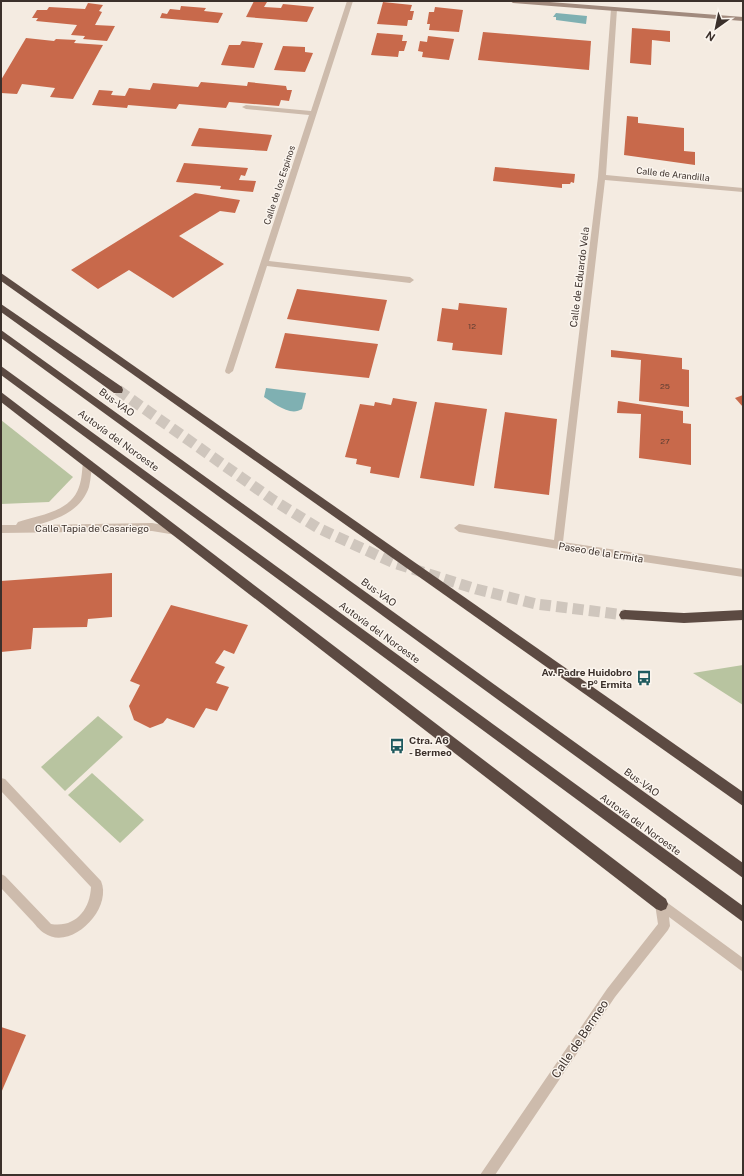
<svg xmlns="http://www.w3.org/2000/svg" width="744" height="1176" viewBox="0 0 744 1176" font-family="'Public Sans',sans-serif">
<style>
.green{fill:#b8c4a0}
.water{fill:#7fb0b2}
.building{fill:#c8694b}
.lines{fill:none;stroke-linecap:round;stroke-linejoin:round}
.highway-tunnel{stroke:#cfc6bd;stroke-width:11;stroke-dasharray:11 5.5;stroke-linecap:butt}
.street{fill:#cdbbac;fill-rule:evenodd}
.secondary{fill:#a18a7d;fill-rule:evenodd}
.highway{fill:#5c4a42;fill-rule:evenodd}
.labels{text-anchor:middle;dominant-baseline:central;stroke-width:3;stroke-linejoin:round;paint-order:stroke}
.number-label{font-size:8px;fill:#5e3e33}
.far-street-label{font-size:9px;fill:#3b302b;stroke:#fbf5ee}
.street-label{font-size:10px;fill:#3b302b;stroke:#fbf5ee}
.poi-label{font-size:10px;font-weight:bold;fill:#3b302b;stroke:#fbf5ee;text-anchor:end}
.near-street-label{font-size:12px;fill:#3b302b;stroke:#fbf5ee}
</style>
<rect width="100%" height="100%" fill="#f4ebe1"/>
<g class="green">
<polygon points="1,420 73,477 49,502 1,504"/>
<polygon points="743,665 743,705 693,673"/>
<polygon points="98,716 123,737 65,791 41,767"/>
<polygon points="92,773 144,820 120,843 68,795"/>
</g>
<g class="water">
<polygon points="556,13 587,16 586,24 556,20 556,17 553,17"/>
<path d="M 266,388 L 306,393 L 302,409 C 290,417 274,403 264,397 Z"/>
</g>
<g class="building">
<polygon points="254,1 267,2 264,7 281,8 283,4 314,7 307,22 246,17"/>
<polygon points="383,2 412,5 410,11 414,11 412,20 408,20 407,26 377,24"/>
<polygon points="88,3 103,5 99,11 102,12 95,25 115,26 107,41 83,39 85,36 71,35 77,25 36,21 38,18 32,18 37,10 47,10 49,7 85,9"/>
<polygon points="181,6 206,8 204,11 223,13 218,23 160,18 162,13 167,14 170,9 180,10"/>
<polygon points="435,7 463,10 459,32 429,30 430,24 427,24 429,12 434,12"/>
<polygon points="632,28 670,31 670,42 652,40 651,65 630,63"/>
<polygon points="483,32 591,41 589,70 478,60"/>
<polygon points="377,33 403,35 402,41 407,41 404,51 399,51 398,57 371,55"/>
<polygon points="428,36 454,39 449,60 422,57 423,52 418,51 420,41 427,42"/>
<polygon points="26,38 54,41 56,39 76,40 74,43 103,45 73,99 50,97 55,88 22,84 17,94 1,93 1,80"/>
<polygon points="242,41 263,43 254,68 221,65 229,45 240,45"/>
<polygon points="283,46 305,47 305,52 313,53 305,72 274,70"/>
<polygon points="201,82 247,86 248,82 286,86 287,90 292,90 289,101 281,100 279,106 229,102 226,108 179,104 176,109 128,105 127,108 92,105 99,90 113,91 111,95 125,96 129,88 150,90 153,83 198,87"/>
<polygon points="627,116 638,117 638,123 684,128 684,151 695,152 695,165 624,155"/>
<polygon points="199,128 272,135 267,151 191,146"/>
<polygon points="184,163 248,168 245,176 241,175 239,180 256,181 253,192 220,189 221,186 176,182"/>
<polygon points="495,167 575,174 574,183 571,182 570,184 562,184 562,188 493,181"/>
<polygon points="195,193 240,200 235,213 220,211 179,236 224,264 173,298 129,270 98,289 71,270"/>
<polygon points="297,289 387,300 379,331 287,319"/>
<polygon points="459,303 507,308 502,355 452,350 453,343 437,341 442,308 458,310"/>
<polygon points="285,333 378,344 369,378 275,368"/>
<polygon points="611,350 682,358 682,369 689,370 689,407 639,401 641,360 611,357"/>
<polygon points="743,395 743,407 735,398"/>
<polygon points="393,398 417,402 399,478 370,473 371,467 356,464 357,459 345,457 360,404 374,406 375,402 391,405"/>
<polygon points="618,401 683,411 683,423 691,424 691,465 639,458 641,414 617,413"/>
<polygon points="435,402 487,409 474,486 420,478"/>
<polygon points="505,412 557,419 549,495 494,488"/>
<polygon points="112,573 112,617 88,619 87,627 33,628 31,649 1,652 1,581"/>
<polygon points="171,605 248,625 234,654 224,650 215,663 225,667 216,683 229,687 217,711 206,708 194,728 167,718 163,723 150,728 134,720 129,706 140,685 130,681"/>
<polygon points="1,1027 26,1035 1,1093"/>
</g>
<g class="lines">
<polyline class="highway-tunnel" points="118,390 273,500 318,528 394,563 476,589 536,604 625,615"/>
<g class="street">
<polygon points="347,1 353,1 269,261 410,277 414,280 410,283 267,266 233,371 229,374 226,373 225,371 309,115 246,109 242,107 246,105 311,111"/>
<polygon points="614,7 617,9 606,175 743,188 743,192 605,180 563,542 743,569 743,577 558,549 459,532 454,528 459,524 554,540 598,177 611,9"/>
<path d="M 88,459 L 93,462 C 91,470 91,479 89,487 C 81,511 58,519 37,525 L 152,523 L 179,528 L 181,531 L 179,534 L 176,535 L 152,531 L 1,533 L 1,525 L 16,525 L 18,522 C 39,515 71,512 79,487 C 82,479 82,470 83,462 Z"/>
<path d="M 1,778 L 5,779 L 101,881 C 113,909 71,952 44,933 C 39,930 35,924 31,920 C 21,909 11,899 1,888 L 1,874 L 5,876 L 51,924 C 75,928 90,910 91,887 L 1,791 Z"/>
<polygon points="661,898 743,958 743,972 669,917 670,926 668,930 615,997 495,1175 480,1175 607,989 658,924 655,904 657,900"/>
</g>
<polygon class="secondary" points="510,1 537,1 743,17 743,21 513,3"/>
<g class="highway">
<polygon points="1,273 743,792 743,806 1,281"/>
<polygon points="1,304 122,387 123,390 122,393 114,393 1,312"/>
<polygon points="1,330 743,863 743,878 1,338"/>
<polygon points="1,366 743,906 743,922 1,375"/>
<polygon points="1,392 666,899 668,904 666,909 661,911 656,909 1,402"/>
<polygon points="625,610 684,613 743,610 743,620 684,623 621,619 619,615 621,611"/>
</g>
</g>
<defs>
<g id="bus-bare" transform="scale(1.2)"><path d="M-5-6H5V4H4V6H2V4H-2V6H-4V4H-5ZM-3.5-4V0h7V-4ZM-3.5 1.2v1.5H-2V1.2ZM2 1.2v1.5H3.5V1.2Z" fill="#1f5a5e" stroke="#fbf5ee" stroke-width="2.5" paint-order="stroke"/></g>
</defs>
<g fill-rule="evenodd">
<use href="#bus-bare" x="644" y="678"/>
<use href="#bus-bare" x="397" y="746"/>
</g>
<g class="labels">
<g class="number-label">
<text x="472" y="326">12</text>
<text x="665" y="386">25</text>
<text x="665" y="441">27</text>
</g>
<g class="far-street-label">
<text transform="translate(673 174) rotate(6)">Calle de Arandilla</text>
<text transform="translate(279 185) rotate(-72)">Calle de los Espinos</text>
</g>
<g class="street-label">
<text transform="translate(579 277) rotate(-83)">Calle de Eduardo Vela</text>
<text transform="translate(117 402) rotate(36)">Bus-VAO</text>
<text transform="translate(119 440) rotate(36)">Autovía del Noroeste</text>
<text x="92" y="528">Calle Tapia de Casariego</text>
<text transform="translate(601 552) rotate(9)">Paseo de la Ermita</text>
<text transform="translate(379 592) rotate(36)">Bus-VAO</text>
<text transform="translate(380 632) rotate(36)">Autovía del Noroeste</text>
<text transform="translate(642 782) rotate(36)">Bus-VAO</text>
<text transform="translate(641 824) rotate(36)">Autovía del Noroeste</text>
</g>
<g class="poi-label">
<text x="632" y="672">Av. Padre Huidobro<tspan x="632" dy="12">- Pº Ermita</tspan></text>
<text x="409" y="740" text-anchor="start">Ctra. A6<tspan x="409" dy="12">- Bermeo</tspan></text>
</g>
<g class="near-street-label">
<text transform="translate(580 1039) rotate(-56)">Calle de Bermeo</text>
</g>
</g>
<rect width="744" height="1176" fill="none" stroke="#3b302b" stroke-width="4"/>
<g transform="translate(716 28) rotate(213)" stroke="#fbf5ee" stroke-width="3" paint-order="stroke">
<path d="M0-3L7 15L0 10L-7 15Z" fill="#3b302b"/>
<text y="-6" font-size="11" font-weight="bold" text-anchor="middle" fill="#3b302b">N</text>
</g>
</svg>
